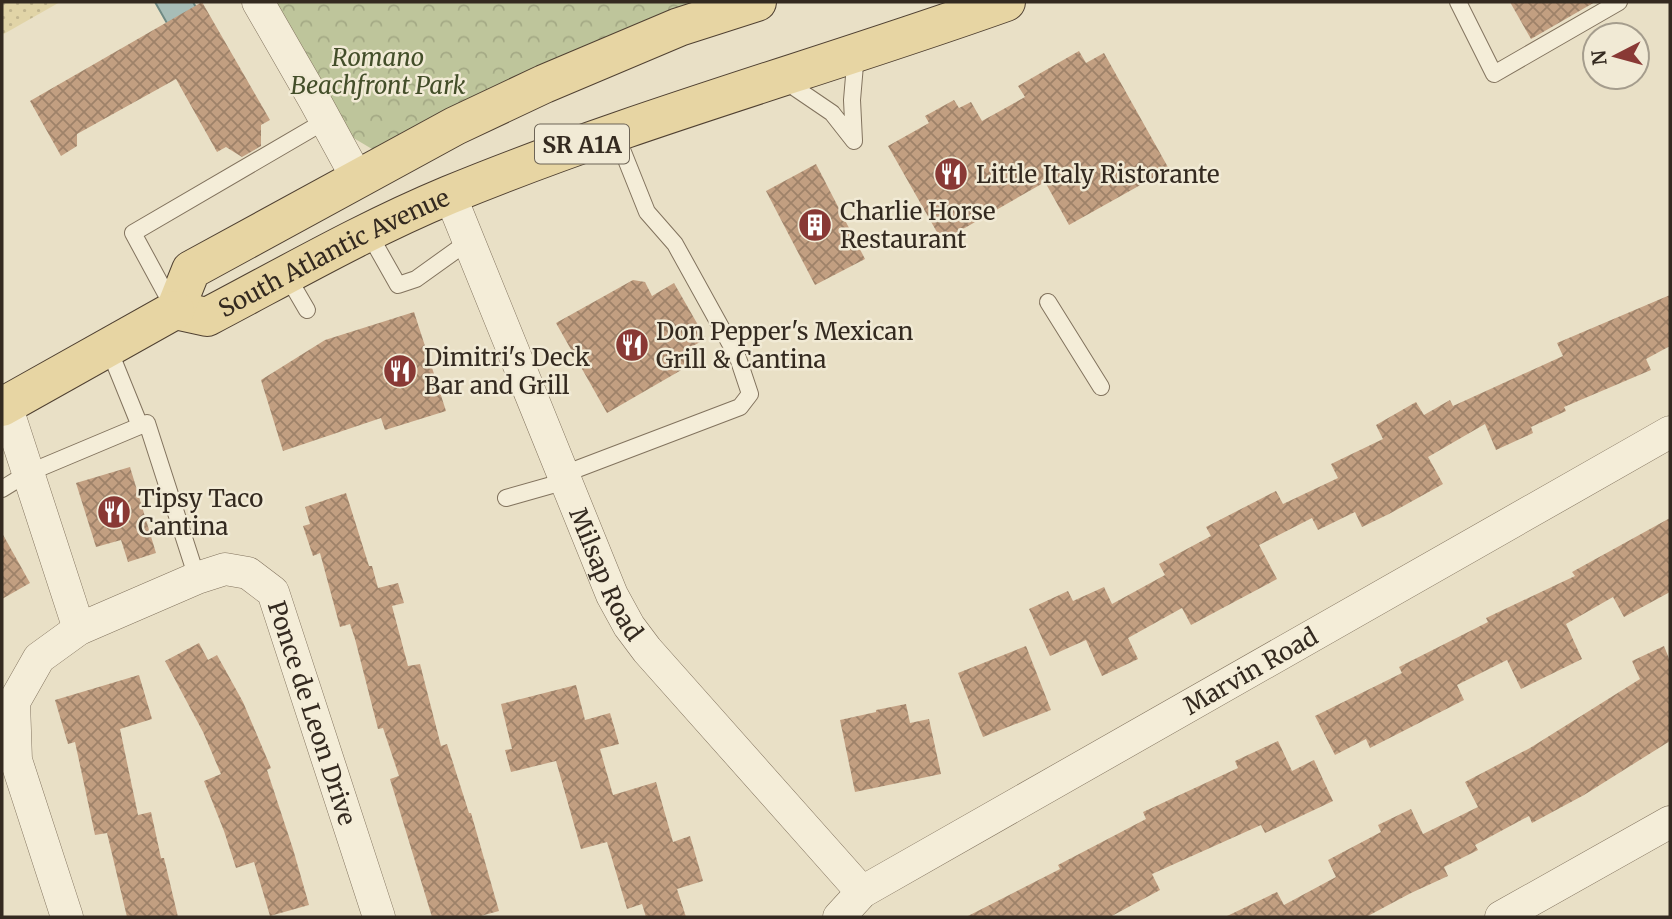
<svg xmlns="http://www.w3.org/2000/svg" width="1672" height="919" viewBox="0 0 1672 919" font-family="Merriweather,serif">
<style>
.forest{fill:url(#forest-crowns)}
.sand{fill:url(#sand-dots)}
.water{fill:#a7bdb7;stroke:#6f8a84;stroke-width:2}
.building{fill:url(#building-cross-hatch)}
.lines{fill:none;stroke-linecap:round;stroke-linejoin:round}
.lane-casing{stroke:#82735e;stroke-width:18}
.street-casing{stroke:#82735e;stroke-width:33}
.primary-casing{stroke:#504132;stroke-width:40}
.lane{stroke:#f4edd8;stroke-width:16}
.street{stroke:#f4edd8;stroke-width:32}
.primary{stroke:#e7d5a3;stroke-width:38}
.labels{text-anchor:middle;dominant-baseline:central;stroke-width:5;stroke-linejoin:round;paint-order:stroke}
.shield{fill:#f1ead5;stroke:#6d6456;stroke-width:2}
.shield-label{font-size:23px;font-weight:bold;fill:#342a20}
.park-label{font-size:24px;font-style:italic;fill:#434e29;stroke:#f1ead5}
.poi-label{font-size:24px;fill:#342a20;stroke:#f1ead5;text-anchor:start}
.street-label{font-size:24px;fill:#342a20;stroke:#f1ead5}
</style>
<defs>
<pattern id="forest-crowns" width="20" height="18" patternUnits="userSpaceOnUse" patternTransform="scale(1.75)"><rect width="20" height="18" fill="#bec59b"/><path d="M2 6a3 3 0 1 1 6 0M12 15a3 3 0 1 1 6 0" fill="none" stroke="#a4a985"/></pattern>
<pattern id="sand-dots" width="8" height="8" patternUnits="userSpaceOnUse" patternTransform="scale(1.75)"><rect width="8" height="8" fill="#e1d4a7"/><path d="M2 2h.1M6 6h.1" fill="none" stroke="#c2b68f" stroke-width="1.8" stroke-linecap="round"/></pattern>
<pattern id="building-cross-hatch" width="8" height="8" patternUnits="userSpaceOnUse" patternTransform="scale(1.75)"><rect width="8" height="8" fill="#c29f81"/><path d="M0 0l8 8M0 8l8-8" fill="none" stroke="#9e8269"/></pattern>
</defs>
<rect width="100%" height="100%" fill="#e9e0c6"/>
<polygon class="forest" points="259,2 757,2 372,149 325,121"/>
<polygon class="sand" points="2,2 60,2 2,35"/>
<polygon class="water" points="155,2 193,2 201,16 172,32"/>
<g class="building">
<polygon points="202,2 270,120 261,125 261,146 242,157 226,147 217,152 176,79 77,134 77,146 61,156 30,101"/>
<polygon points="1510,2 1595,2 1531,39"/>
<polygon points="1079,51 1086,63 1104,53 1169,169 1069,225 1045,182 942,241 888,146 929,123 925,116 954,100 959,108 971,102 982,121 1025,97 1018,86"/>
<polygon points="816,164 865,259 815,285 766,191"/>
<polygon points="633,280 645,282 652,296 674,283 706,339 683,351 690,365 607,413 556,323"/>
<polygon points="1670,295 1670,346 1646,359 1651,370 1564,407 1566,411 1531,427 1533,433 1496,450 1485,424 1428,457 1443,484 1389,514 1362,527 1355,512 1318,530 1312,518 1259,545 1277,579 1191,625 1182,608 1128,638 1138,659 1102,676 1086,640 1050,656 1029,609 1068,591 1073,601 1104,587 1112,604 1165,575 1159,564 1211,536 1206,527 1276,491 1283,504 1338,478 1331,464 1383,439 1376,425 1416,402 1424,415 1450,400 1453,406 1563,356 1557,343"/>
<polygon points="414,312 446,411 385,430 381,418 283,451 261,380 325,340"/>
<polygon points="130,467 156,553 128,562 121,540 96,547 76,483"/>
<polygon points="346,493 369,566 372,566 378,588 398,583 404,603 392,606 408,666 420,664 441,746 447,744 469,813 471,813 499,911 477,917 432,917 390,779 399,776 383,728 378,729 355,639 350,624 340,627 320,553 313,556 303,526 310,524 305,507"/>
<polygon points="1670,518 1670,592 1624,617 1613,597 1566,624 1582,659 1521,689 1507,660 1457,685 1464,700 1370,748 1366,739 1335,755 1315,716 1402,673 1399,667 1488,622 1486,618 1575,576 1572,572"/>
<polygon points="2,533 30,583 2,599"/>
<polygon points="199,643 208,660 217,655 243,702 271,768 267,770 293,849 309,905 270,916 254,862 236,868 224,831 204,781 221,774 203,732 165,661"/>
<polygon points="1026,646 1051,710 983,737 958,673"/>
<polygon points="1664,646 1670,661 1670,741 1584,795 1532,823 1529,816 1475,845 1478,850 1444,867 1448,876 1411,893 1366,917 1225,917 1277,892 1284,905 1336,877 1328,860 1381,832 1378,825 1411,809 1423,834 1478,807 1465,782 1530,748 1640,679 1632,661"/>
<polygon points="139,675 152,719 120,729 138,815 151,812 161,858 164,858 178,917 127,917 107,833 95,835 75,742 68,744 55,700"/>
<polygon points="576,685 585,720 610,713 619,744 600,749 613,795 656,782 673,842 690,836 703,881 677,889 686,917 646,917 642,904 627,909 607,842 581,849 556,761 511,772 505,750 512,749 501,704"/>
<polygon points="906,704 910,723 929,719 941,774 855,792 840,720 876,712 876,710"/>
<polygon points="1278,741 1292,771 1314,760 1333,801 1265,833 1261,825 1152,874 1160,890 1110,917 966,917 1060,869 1058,865 1146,819 1143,812 1238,768 1235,761"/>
</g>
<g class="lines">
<g class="lane-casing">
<g id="lane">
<polyline points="1458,2 1494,74 1619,2"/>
<polyline points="782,79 832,113 854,141 852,100 856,53"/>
<polyline points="368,232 398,285 416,279 469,241"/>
<polyline points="286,274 307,310"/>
<polyline points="1048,302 1101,387"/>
<polyline points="172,305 133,233 325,121"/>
<polyline points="108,347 140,426"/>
<polyline points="564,474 740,407 750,394 738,358 675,244 647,212 615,132"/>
<polyline points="2,489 28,473 147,423 197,578"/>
<polyline points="506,498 566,481"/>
</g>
</g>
<g class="street-casing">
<g id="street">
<polyline points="258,2 315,101 357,178"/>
<path id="s1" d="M 450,195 L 612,595 L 629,626 L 647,650 L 862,892"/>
<polyline points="6,405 79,629"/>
<path id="s2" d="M 67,917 L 16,760 L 14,702 L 39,658 L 79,629 L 197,578 L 225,569 L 248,573 L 273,592 L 379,917"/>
<path id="s3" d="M 839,917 L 862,892 L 1670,432"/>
<polyline points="1501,917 1670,822"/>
</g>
</g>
<g class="primary-casing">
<g id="primary">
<path id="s4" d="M 175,310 L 207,317 C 287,275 365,230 449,195 C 631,120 821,68 1006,2"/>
<polyline points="175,310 191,270 455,126 544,84 679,27 757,2"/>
<polyline points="2,407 175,310"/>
</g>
</g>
<use href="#lane" class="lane"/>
<use href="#street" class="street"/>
<use href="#primary" class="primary"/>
</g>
<defs>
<g id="restaurant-disc" transform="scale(1.75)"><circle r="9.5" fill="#893935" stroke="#f1ead5"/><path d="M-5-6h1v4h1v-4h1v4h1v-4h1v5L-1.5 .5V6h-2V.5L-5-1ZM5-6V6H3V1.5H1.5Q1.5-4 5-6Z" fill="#fff"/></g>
<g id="building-disc" transform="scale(1.75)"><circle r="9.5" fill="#893935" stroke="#f1ead5"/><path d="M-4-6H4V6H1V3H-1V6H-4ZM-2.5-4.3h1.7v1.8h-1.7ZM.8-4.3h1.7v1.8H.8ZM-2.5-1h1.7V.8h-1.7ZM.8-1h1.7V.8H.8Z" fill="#fff"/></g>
</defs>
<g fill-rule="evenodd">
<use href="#restaurant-disc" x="951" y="174"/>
<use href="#building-disc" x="815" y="225"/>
<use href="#restaurant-disc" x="632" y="345"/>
<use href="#restaurant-disc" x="400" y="371"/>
<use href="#restaurant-disc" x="114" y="512"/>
</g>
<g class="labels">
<rect class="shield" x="535" y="124.5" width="94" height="39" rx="5"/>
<g class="shield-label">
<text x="582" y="144">SR A1A</text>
</g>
<g class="park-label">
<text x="378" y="57">Romano<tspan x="378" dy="28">Beachfront Park</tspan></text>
</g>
<g class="poi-label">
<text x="976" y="174">Little Italy Ristorante</text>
<text x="840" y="211">Charlie Horse<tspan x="840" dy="28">Restaurant</tspan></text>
<text x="656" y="331">Don Pepper's Mexican<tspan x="656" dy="28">Grill &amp; Cantina</tspan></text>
<text x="424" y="357">Dimitri's Deck<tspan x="424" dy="28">Bar and Grill</tspan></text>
<text x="138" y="498">Tipsy Taco<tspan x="138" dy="28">Cantina</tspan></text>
</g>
<g class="street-label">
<text stroke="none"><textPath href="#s4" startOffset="175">South Atlantic Avenue</textPath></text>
<text stroke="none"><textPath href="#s1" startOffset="410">Milsap Road</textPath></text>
<text stroke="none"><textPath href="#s3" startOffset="481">Marvin Road</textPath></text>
<text stroke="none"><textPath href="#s2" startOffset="663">Ponce de Leon Drive</textPath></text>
</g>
</g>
<rect width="1672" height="919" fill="none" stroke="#342a20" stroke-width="7"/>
<g transform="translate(1616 56) rotate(264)"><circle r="33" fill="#f1ead5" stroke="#a59d8d" stroke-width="2"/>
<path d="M0-5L12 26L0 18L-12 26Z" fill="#893935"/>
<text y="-10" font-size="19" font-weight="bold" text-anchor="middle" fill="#342a20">N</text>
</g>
</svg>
